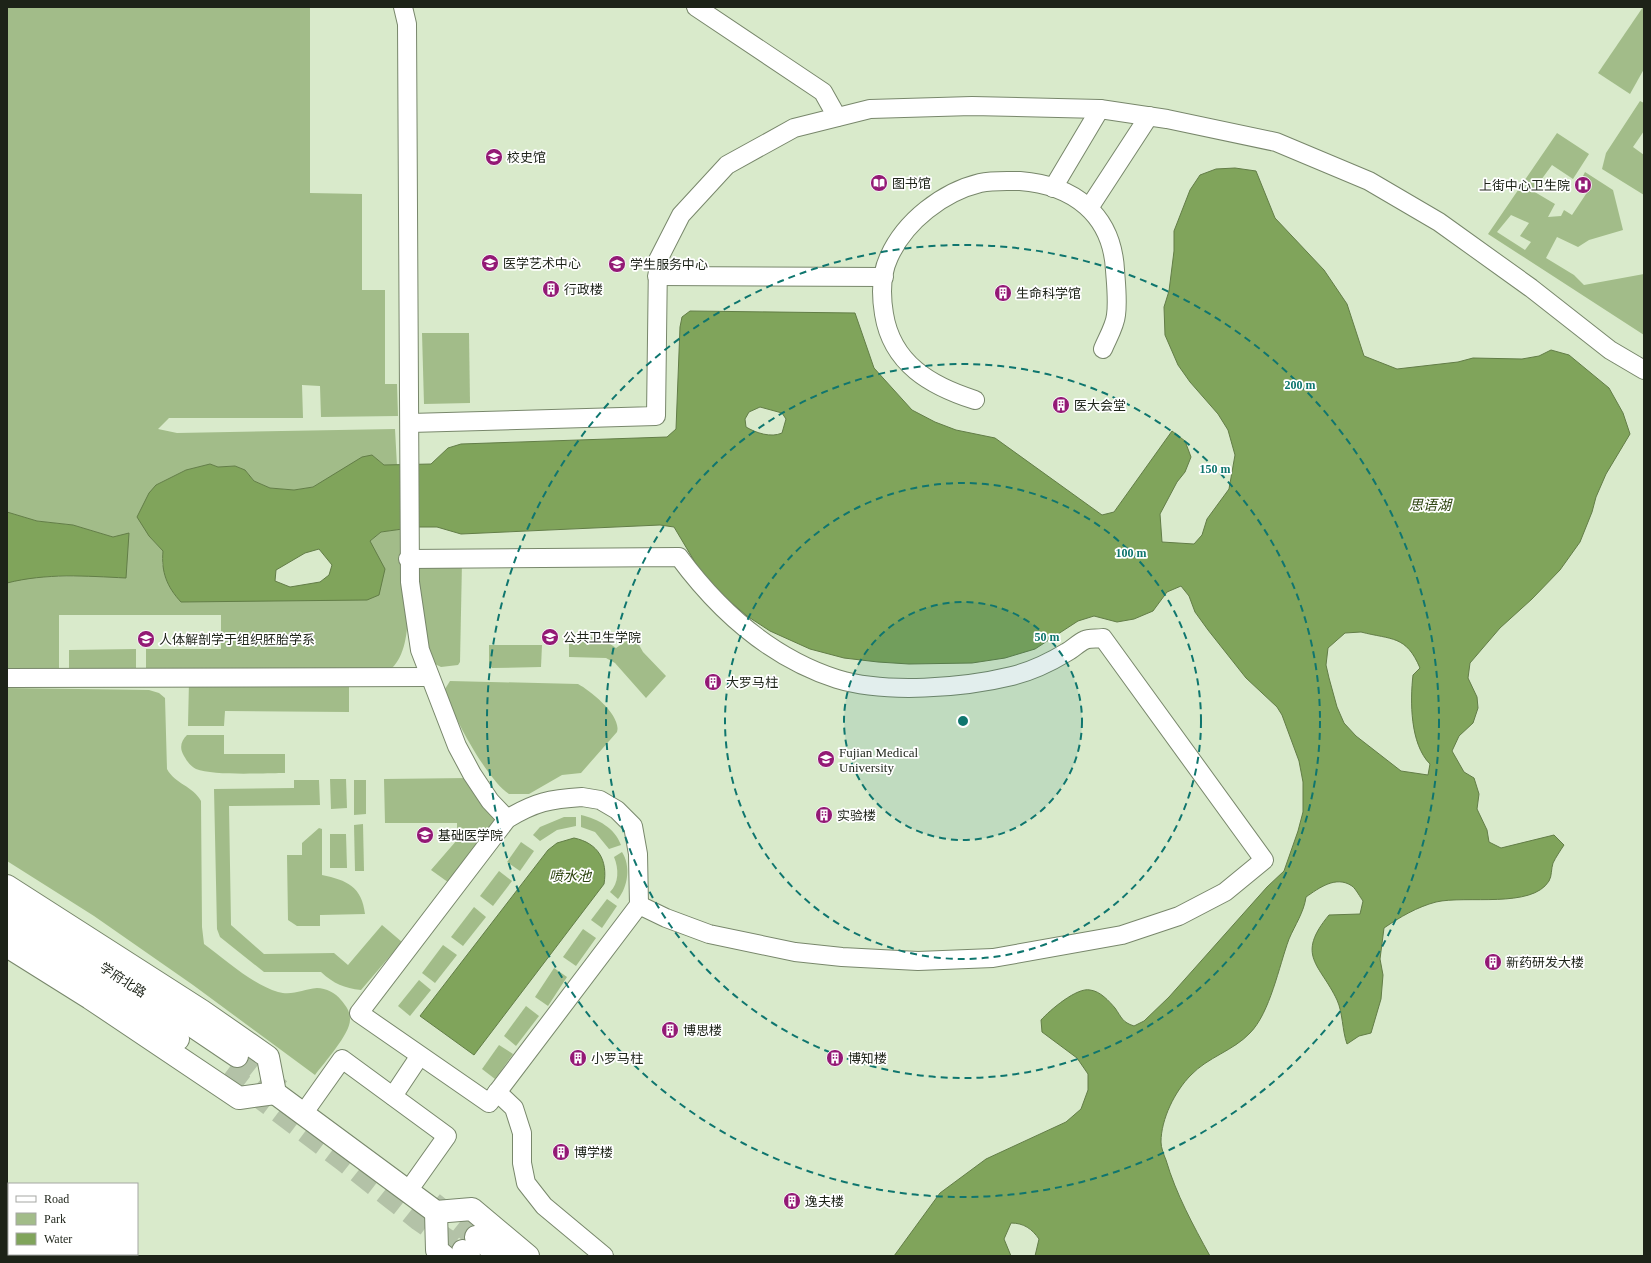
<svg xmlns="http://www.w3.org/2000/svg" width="1651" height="1263" viewBox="0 0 1651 1263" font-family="'Times New Roman','Noto Sans SC',serif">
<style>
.green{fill:#a2bc89;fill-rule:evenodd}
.water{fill:#80a45b;stroke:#627d47;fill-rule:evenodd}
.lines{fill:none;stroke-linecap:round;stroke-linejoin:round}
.secondary-tunnel{stroke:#b3c2a7;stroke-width:22;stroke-dasharray:22 11;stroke-linecap:butt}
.street-casing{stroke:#78876b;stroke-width:20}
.secondary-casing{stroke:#78876b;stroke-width:24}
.street{stroke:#fff;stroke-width:18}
.secondary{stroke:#fff;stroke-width:22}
.ring{fill:none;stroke:#0f766e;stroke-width:2;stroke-dasharray:7 5}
.labels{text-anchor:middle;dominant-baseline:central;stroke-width:3.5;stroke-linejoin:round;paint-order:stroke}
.poi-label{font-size:13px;fill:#1d2318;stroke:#fff;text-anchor:start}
.street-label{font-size:13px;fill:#1d2318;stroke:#fff}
.water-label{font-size:14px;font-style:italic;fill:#2c430e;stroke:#fff}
.centre{fill:#0f766e;stroke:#fff;stroke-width:2}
.ring-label{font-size:12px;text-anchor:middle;font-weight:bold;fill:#0f766e;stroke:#fff;stroke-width:3.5;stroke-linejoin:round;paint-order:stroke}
</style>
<rect width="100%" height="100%" fill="#d9eacb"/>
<g class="green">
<path d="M 7,7 L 310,7 L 310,193 L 362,194 L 362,290 L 385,290 L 385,384 L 397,384 L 398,416 L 321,417 L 320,386 L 302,385 L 303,418 L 169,418 L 158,429 L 177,433 L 395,429 L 397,466 L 384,465 L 372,455 L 346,468 L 313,487 L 294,490 L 270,488 L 254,481 L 245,470 L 235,466 L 218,467 L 210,464 L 186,470 L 156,485 L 149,536 L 163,551 L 162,565 L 367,600 L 370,541 L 381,532 L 402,529 C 404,565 419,642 392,668 L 146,672 L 146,649 L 221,649 L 221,615 L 59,615 L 59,672 L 7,672 L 7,583 L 29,577 L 93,576 L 129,534 L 113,537 L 73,525 L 37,521 L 7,512 Z"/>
<polygon points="1643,7 1644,69 1630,94 1598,73"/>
<polygon points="1640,101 1644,103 1644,131 1633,147 1644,155 1644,195 1602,169 1606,153"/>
<path d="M 1557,133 L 1589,154 L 1573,179 L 1552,165 L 1533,191 L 1555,204 L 1548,217 L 1561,216 L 1564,210 L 1572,215 L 1588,191 L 1579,184 L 1585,172 L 1613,190 L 1623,230 L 1589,240 L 1578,247 L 1557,237 L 1546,258 L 1574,275 L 1584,285 L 1644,274 L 1644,335 L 1488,234 ZM 1511,215 L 1529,223 L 1520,236 L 1531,242 L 1525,250 L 1497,232 Z"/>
<polygon points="422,333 469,333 470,403 424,404"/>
<polygon points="462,562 460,662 458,665 441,667 427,660 412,563"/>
<polygon points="634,636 643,652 666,676 646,698 615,663 606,658 569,657 569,637 600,637 616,648"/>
<polygon points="489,645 542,645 541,667 492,668 489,665"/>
<polygon points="136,649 136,671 69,672 69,650"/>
<polygon points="189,681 349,683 349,712 225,711 224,726 188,726"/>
<path d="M 450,681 L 578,684 C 591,691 622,716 617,732 L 581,773 L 562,775 L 529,794 L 509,794 C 488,781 451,714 445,689 Z"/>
<path d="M 7,688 L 149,690 L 159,693 L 165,698 L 167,769 C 175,784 193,786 201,801 L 202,927 L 204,944 C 226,960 253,985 278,992 C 293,996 303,989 317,988 C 326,988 336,993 341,1000 C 346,1006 350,1011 350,1019 C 351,1033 324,1063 315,1075 L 193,985 L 94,916 L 7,861 Z"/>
<path d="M 187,735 L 224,735 L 224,754 L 285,754 L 285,773 C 265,773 213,776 196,769 C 190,766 187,761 184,756 C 179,748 181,741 187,735 Z"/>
<polygon points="469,778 502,819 452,885 431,870 457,840 457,823 385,823 384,779"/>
<polygon points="330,779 346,779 347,808 331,809"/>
<path d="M 294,780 L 319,780 L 320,805 L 229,806 L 231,925 L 264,954 L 334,953 L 348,965 L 382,925 L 402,942 L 361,990 C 344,988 334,984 321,972 L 264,972 L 220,937 L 217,929 L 214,789 L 294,788 Z"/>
<polygon points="354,780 366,780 366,814 354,815"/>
<path d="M 581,815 C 598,819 615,828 621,845 L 609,849 L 595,832 L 581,827 Z"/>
<polygon points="564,817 576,817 576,826 557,830 540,841 533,835 540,827"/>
<polygon points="363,824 364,871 355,871 354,825"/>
<path d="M 319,828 L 322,829 L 322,875 C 347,880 362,887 365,914 L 320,915 L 320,926 L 297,926 L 288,920 L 287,855 L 302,855 L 302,843 Z"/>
<polygon points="330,834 346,834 347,868 330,868"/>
<polygon points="521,842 534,851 520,871 507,862"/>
<path d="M 622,852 C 631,866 628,887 618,899 L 610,892 C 619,883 619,869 614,857 Z"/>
<polygon points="499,871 512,881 493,906 480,896"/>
<polygon points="607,899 617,906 602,928 591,920"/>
<polygon points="474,907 486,917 463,946 451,937"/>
<polygon points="583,929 596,938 576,966 563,957"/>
<polygon points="443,945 457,955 435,983 422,973"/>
<polygon points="554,968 567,977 548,1006 535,997"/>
<polygon points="419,980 431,990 410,1016 398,1006"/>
<polygon points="526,1006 539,1016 516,1046 504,1036"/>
<polygon points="499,1045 513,1054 495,1079 482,1069"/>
</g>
<g class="water">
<path d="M 1235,168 L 1256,171 L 1275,218 L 1324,270 L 1347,304 L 1364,356 L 1397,369 L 1458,362 L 1473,358 L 1522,359 L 1539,356 L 1551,350 L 1569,355 L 1609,388 L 1623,413 L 1630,434 L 1606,474 L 1596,497 L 1592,512 L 1580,542 L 1560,570 L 1532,599 L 1500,628 L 1470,663 L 1468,678 L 1477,697 L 1478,708 L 1473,723 L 1459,736 L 1452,751 L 1464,772 L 1474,778 L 1479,794 L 1477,809 L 1487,830 L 1489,842 L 1501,848 L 1554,835 L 1564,845 C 1560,851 1556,857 1553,863 C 1551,869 1552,876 1549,881 C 1532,909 1466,895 1436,902 C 1417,907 1400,917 1384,928 L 1380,959 L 1383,975 L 1381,999 L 1371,1033 L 1359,1036 L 1347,1044 C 1342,1030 1343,1013 1337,1000 C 1320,964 1295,956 1329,915 L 1360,914 L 1363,901 C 1360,897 1356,889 1352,886 C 1336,875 1319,888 1306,897 C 1304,912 1295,925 1289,939 C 1279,966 1270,1013 1250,1033 C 1233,1051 1208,1057 1191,1075 C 1175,1091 1161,1119 1161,1142 C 1161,1148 1164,1155 1166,1160 C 1176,1194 1193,1225 1210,1256 L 1035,1256 L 1039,1239 C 1032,1229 1024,1223 1011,1223 L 1004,1239 L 1011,1256 L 894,1256 L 940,1193 L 986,1159 L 1066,1122 L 1081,1109 L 1088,1090 L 1088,1074 L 1077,1058 L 1042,1032 L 1041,1020 C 1050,1010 1077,987 1090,990 C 1100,991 1109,1001 1115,1008 C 1122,1018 1122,1022 1134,1026 L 1144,1021 L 1169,997 L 1267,887 L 1284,871 L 1298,831 L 1303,812 L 1303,782 L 1299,761 L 1282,715 L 1277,707 L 1246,678 L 1208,630 L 1195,612 L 1189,596 L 1181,586 L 1167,592 L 1153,611 L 1134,619 L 1117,622 L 1094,616 L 1078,621 L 1035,649 L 1005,658 L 972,663 L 909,664 L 878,662 L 844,658 L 810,649 L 770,631 L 747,616 L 726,598 L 699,569 L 674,527 L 660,525 L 461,534 L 437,527 L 417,527 L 381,532 L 370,541 L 385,569 L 379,595 L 367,600 L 181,602 C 167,587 161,572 163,551 L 149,536 L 137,517 L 149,493 L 156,485 L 186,470 L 210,464 L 218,467 L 235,466 L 245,470 L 254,481 L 270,488 L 294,490 L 313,487 L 362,457 L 372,455 L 384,465 L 431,464 L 448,448 L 461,444 L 667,437 L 676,429 L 680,327 L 682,317 L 690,311 L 855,313 L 874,368 L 912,410 L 935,422 L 956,430 L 995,438 L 1102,515 L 1114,512 L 1172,431 L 1185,441 L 1191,457 L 1185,472 L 1177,482 L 1160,514 L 1162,542 L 1194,544 L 1202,535 L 1207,519 L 1229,489 L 1235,455 L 1228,430 L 1218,414 L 1190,382 L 1178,365 L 1165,335 L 1164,307 L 1169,291 L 1174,251 L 1174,231 L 1190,190 L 1200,175 L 1216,169 ZM 760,407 L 782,413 L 786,419 L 782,433 C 771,438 756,433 746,427 L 745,419 L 749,412 ZM 319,549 L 332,565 L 329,575 L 320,582 L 290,587 L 275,581 L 276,570 L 305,553 ZM 1361,632 C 1392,640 1406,635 1420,668 L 1413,675 C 1410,701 1410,744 1430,764 L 1428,775 L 1401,771 L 1356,736 L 1344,723 L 1337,707 L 1329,678 L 1326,665 L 1328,648 L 1345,633 Z"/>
<path d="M 7,512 L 37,521 L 73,525 L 113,537 L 129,533 L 126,578 C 86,576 46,573 7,583 Z"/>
<path d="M 574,838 C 598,843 608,860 604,884 L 474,1055 L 420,1016 L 548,850 L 557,843 Z"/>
</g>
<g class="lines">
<g class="secondary-tunnel">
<polyline points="237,1056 283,1092"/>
<polyline points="226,1072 344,1161 419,1220 463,1251"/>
<polyline points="433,1203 476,1237"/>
</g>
<g class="street-casing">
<g id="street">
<polyline points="403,7 407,24 410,582 420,650 457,746 472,774 490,801 507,819"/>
<polyline points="696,7 823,92 837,117"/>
<polyline points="1053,188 1100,109"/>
<polyline points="1089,208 1149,116"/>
<polyline points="657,276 884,277"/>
<path d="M 975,400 C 931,386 892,364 884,314 C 881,296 881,274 889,257 C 905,221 943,192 980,183 C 993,180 1007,181 1020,181 C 1073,185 1112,214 1115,270 C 1116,284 1118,301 1116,315 C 1115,326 1107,339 1103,349"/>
<polyline points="410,423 656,416 658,260 681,215 727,165 794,128 870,109 972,106 1100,109 1167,119 1276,142 1369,181 1439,222 1531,288 1610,350 1644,370"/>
<path d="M 408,559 L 679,557 C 719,611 772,658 837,679 C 886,694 963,688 1012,676 C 1032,671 1049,663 1067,652 C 1073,649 1078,643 1085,640 C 1089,638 1097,639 1103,638 L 1264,860 L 1225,892 L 1179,916 L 1122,935 L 993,958 L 918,961 L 842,957 L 795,952 L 709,934 L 666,918 L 639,905"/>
<polyline points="7,678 430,677"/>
<path d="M 582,797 L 600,800 L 617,810 L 633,826 L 638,854 L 639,905 L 489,1103 L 359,1013 L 507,819 C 535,802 550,799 582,797 Z"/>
<polyline points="497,1092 514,1108 522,1133 522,1163 526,1183 544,1206 604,1256"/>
<polyline points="393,1096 419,1057"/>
<polyline points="303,1114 342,1059 447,1136 408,1191"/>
</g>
</g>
<g class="secondary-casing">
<g id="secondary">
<polyline points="7,886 202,1011 268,1057 275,1093 436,1212 472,1209 528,1256"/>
<polyline points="7,905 117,975 237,1056"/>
<polyline points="7,926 112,994 178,1039"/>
<polyline points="7,946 90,998 239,1098 275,1093"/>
<polyline points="436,1212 437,1250 444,1256"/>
<polyline points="476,1237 500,1256"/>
<polyline points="463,1251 469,1256"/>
</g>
</g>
<use href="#street" class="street"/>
<use href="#secondary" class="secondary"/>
</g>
<circle cx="963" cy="721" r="119" fill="#0f766e" fill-opacity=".12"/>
<g class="ring">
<circle cx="963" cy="721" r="119"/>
<circle cx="963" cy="721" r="238"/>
<circle cx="963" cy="721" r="357"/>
<circle cx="963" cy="721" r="476"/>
</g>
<defs>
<g id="university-disc" transform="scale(0.9)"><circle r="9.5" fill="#931975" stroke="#fff"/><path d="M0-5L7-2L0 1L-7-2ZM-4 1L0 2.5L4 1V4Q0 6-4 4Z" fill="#fff"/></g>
<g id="library-disc" transform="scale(0.9)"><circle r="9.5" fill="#931975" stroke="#fff"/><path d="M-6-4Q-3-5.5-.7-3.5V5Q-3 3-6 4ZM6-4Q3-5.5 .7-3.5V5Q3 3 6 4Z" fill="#fff"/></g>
<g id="hospital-disc" transform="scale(0.9)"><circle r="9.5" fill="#931975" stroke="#fff"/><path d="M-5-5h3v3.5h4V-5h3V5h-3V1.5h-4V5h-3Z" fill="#fff"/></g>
<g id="building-disc" transform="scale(0.9)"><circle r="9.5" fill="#931975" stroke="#fff"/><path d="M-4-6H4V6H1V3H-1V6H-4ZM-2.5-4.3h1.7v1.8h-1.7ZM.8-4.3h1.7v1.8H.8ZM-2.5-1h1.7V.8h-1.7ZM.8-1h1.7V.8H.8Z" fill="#fff"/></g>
</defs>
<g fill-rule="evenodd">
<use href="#university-disc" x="494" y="157"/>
<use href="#library-disc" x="879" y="183"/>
<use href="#hospital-disc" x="1583" y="185"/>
<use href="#university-disc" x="490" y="263"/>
<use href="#university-disc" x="617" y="264"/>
<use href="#building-disc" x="551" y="289"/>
<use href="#building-disc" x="1003" y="293"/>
<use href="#building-disc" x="1061" y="405"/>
<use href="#university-disc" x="550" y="637"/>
<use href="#university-disc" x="146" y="639"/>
<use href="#building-disc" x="713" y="682"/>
<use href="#university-disc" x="826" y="759"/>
<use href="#building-disc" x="824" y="815"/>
<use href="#university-disc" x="425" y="835"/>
<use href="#building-disc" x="1493" y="962"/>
<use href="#building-disc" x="670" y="1030"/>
<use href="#building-disc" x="578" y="1058"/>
<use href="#building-disc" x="835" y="1058"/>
<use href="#building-disc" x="561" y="1152"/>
<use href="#building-disc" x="792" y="1201"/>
</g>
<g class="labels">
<g class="poi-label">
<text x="507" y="157">校史馆</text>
<text x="892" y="183">图书馆</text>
<text x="1570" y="185" text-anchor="end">上街中心卫生院</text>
<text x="503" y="263">医学艺术中心</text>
<text x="630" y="264">学生服务中心</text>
<text x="564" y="289">行政楼</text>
<text x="1016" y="293">生命科学馆</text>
<text x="1074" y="405">医大会堂</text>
<text x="563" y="637">公共卫生学院</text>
<text x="159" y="639">人体解剖学于组织胚胎学系</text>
<text x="726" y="682">大罗马柱</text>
<text x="839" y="752">Fujian Medical<tspan x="839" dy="15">University</tspan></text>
<text x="837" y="815">实验楼</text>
<text x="438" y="835">基础医学院</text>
<text x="1506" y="962">新药研发大楼</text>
<text x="683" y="1030">博思楼</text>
<text x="591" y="1058">小罗马柱</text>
<text x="848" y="1058">博知楼</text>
<text x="574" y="1152">博学楼</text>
<text x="805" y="1201">逸夫楼</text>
</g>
<g class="street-label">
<text transform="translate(123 980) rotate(33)">学府北路</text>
</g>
<g class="water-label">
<text x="1430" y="505">思语湖</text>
<text x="570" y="876">喷水池</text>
</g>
</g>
<circle cx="963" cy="721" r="6" class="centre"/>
<g class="ring-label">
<text x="1300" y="389">200 m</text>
<text x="1215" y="473">150 m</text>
<text x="1131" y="557">100 m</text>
<text x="1047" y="641">50 m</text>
</g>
<rect width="1651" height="1263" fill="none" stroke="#1d2318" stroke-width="16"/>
<rect x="8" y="1183" width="130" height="72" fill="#ffffff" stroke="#a5a7a3"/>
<rect x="16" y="1196" width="20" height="6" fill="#ffffff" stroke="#a5a7a3"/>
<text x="44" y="1203" font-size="12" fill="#1d2318">Road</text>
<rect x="16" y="1213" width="20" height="12" fill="#a2bc89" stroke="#a5a7a3"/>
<text x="44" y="1223" font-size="12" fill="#1d2318">Park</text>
<rect x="16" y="1233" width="20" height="12" fill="#80a45b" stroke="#a5a7a3"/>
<text x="44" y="1243" font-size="12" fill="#1d2318">Water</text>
</svg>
